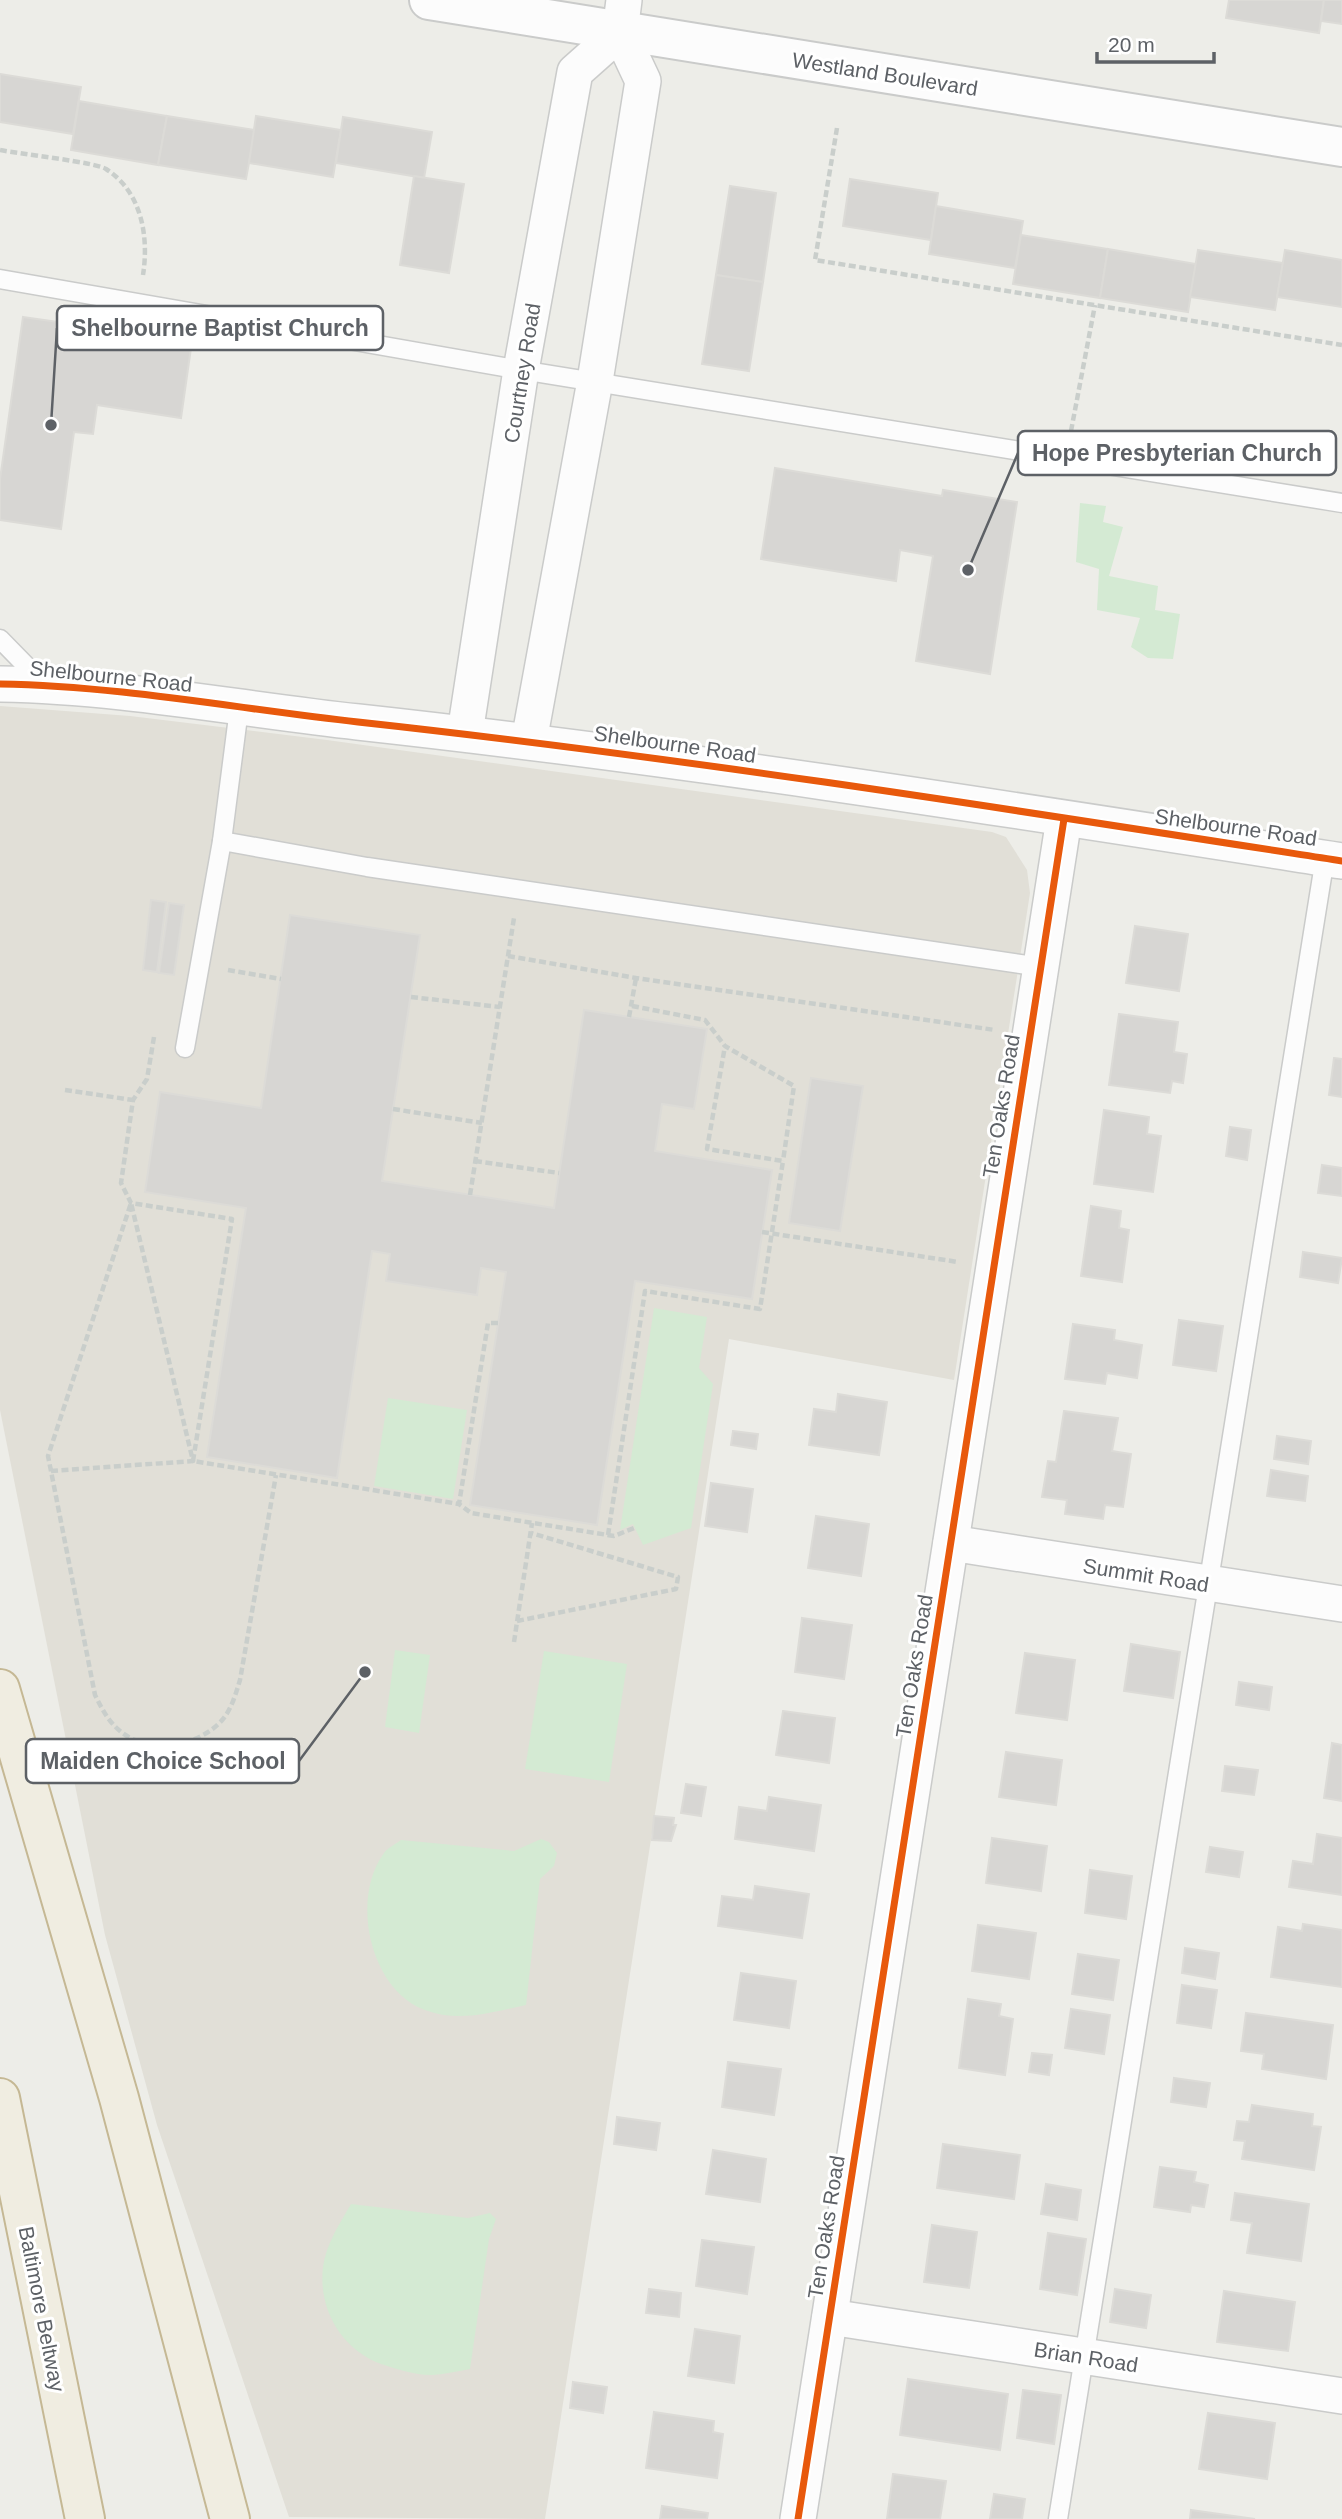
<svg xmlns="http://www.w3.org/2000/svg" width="1342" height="2519" viewBox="0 0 1342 2519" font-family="Helvetica,sans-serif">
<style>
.education{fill:#e1dfd7}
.green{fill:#d4ead3}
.building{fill:#d7d6d3;stroke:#dcdbd7;stroke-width:2}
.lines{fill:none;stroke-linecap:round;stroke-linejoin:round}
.service-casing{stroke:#cacbca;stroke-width:21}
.minor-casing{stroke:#cacbca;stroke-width:38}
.tertiary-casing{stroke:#cacbca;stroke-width:42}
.motorway-casing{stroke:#c5b894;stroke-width:42}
.path{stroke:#c9cecb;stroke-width:4.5;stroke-dasharray:7 3.5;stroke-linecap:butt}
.service{stroke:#fcfcfc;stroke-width:18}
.minor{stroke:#fcfcfc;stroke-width:35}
.tertiary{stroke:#fcfcfc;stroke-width:38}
.motorway{stroke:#f0ede1;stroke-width:38}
.cycleway-casing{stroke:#fff;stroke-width:11}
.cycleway{stroke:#e8590c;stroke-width:7}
.labels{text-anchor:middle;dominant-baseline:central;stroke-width:6;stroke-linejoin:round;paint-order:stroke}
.street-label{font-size:21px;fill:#5d6166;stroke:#fff}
.leader{fill:none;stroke:#5d6166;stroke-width:2.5}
.callout-dot{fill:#5d6166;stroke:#fff;stroke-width:2.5}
.callout{fill:#fff;stroke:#5d6166;stroke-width:2.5}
.callout-label{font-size:23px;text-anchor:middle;font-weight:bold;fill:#5d6166}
</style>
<rect width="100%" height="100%" fill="#edede8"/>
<polygon class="education" points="0,706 130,716 327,740 992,832 1006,837 1027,870 1030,893 954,1380 729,1339 545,2519 289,2517 157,2125 105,1935 0,1410"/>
<g class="green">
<polygon points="1080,503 1106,506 1103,522 1123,527 1109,576 1158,586 1155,610 1180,614 1173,659 1148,658 1131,647 1140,618 1097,610 1099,569 1076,562"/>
<polygon points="654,1308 707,1317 699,1368 713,1384 691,1528 643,1545 633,1524 620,1530"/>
<polygon points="388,1398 467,1410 453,1499 374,1486"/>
<polygon points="395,1650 430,1655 419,1733 385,1727"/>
<polygon points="544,1651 627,1664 609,1782 525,1769"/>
<path d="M 541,1839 L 549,1842 L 557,1853 L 554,1866 L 540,1879 L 526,2005 C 492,2012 459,2023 425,2010 C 370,1990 350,1899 384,1853 C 387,1848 396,1844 401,1840 L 514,1851 Z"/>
<path d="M 351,2204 L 468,2218 L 490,2213 L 496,2219 L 489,2239 L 470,2369 C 458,2371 445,2374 433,2375 C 418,2376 396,2369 381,2364 C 341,2349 318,2309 323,2267 C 326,2244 340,2223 351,2204 Z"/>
</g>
<g class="building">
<polygon points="1229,0 1324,0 1319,33 1226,18"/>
<polygon points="1324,0 1342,0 1342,24 1321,21"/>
<polygon points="0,74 81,87 73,134 0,122"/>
<polygon points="79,101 167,116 158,165 71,150"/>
<polygon points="167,116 255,130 246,179 158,165"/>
<polygon points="256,116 341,130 333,177 249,163"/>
<polygon points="343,117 432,132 424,178 336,163"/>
<polygon points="414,176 464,184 449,273 400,265"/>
<polygon points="850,179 938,193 931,240 843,226"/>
<polygon points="730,186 776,193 763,282 716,275"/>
<polygon points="936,206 1023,221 1015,268 929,254"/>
<polygon points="1021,235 1108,249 1100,298 1013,284"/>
<polygon points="1108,249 1196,264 1188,312 1100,298"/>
<polygon points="1198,250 1283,263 1275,310 1190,297"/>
<polygon points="1285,250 1342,260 1342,307 1277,297"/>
<polygon points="716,275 763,282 749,371 702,364"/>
<polygon points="23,317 192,341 181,418 97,405 93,434 74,432 61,529 0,520 0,479"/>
<polygon points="775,468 942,496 943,490 1017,502 990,674 916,661 933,556 900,550 896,581 761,559"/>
<polygon points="151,900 166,902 157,972 143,970"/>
<polygon points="169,903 184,905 174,975 159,973"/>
<polygon points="290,915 420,935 382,1181 554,1208 584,1010 707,1029 694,1109 662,1104 655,1151 772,1170 752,1299 635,1281 597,1525 470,1505 506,1272 481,1268 477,1295 386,1281 390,1254 372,1251 337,1478 207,1457 246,1208 145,1192 160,1092 261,1108"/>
<polygon points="1135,926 1188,934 1179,991 1126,983"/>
<polygon points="1119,1014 1178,1022 1174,1052 1187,1054 1183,1083 1172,1081 1170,1093 1109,1085"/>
<polygon points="1334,1058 1342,1059 1342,1097 1329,1095"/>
<polygon points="811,1078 863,1086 840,1231 789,1223"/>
<polygon points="1104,1110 1149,1117 1147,1134 1161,1136 1153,1192 1094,1184"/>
<polygon points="1230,1127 1251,1130 1247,1160 1226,1156"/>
<polygon points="1322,1165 1342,1168 1342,1196 1318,1193"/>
<polygon points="1091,1206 1121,1211 1119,1228 1129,1230 1122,1282 1081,1276"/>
<polygon points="1303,1252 1342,1258 1338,1283 1300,1277"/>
<polygon points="1179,1320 1223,1326 1216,1371 1173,1365"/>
<polygon points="1073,1324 1115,1330 1114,1340 1142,1345 1137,1378 1107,1373 1105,1384 1065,1379"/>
<polygon points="838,1394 887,1402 879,1455 809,1445 814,1409 836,1412"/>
<polygon points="1064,1411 1118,1418 1112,1451 1131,1454 1123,1507 1105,1505 1103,1519 1065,1514 1067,1500 1042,1497 1048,1461 1056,1462"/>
<polygon points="733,1431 758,1434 756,1449 731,1445"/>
<polygon points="1277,1436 1311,1441 1308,1464 1274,1459"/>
<polygon points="1271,1470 1308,1476 1305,1501 1267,1496"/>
<polygon points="711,1483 753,1489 747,1532 705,1526"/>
<polygon points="816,1516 869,1524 861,1576 808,1568"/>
<polygon points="802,1618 852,1625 844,1679 795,1672"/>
<polygon points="1131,1644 1180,1652 1173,1698 1124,1691"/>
<polygon points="1025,1653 1075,1660 1067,1720 1016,1713"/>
<polygon points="1239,1682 1272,1687 1269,1710 1236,1705"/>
<polygon points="783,1711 835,1718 829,1763 776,1755"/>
<polygon points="1332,1743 1342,1745 1342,1801 1324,1798"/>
<polygon points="1006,1752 1062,1760 1056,1805 999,1797"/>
<polygon points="1225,1766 1258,1770 1254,1795 1222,1791"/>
<polygon points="686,1784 706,1787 701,1816 681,1813"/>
<polygon points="769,1797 821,1805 814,1851 735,1839 739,1807 767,1811"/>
<polygon points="654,1816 674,1818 673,1825 676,1825 671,1841 652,1840"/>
<polygon points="1317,1834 1342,1838 1342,1895 1289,1887 1293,1861 1313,1864"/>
<polygon points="992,1838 1047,1846 1041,1891 986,1883"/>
<polygon points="1210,1847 1243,1852 1239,1877 1206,1872"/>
<polygon points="1090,1870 1132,1876 1126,1919 1085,1913"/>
<polygon points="755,1886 809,1894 802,1938 718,1926 722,1896 753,1900"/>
<polygon points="1303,1924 1342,1930 1342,1987 1271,1977 1278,1927 1302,1931"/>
<polygon points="978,1925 1036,1933 1029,1979 972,1971"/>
<polygon points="1185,1948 1219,1953 1215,1979 1182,1973"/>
<polygon points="1078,1954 1119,1960 1113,2000 1072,1994"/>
<polygon points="741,1973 796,1981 789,2028 734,2020"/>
<polygon points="1182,1985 1217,1990 1211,2028 1177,2023"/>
<polygon points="968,1999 1001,2004 999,2016 1013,2019 1005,2075 959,2068"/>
<polygon points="1071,2009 1110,2015 1104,2054 1065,2048"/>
<polygon points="1246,2013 1333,2025 1326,2079 1262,2069 1264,2054 1241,2051"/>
<polygon points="1032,2053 1052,2055 1049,2075 1029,2072"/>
<polygon points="728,2062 781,2069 774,2115 722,2107"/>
<polygon points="1174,2078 1210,2083 1206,2107 1171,2102"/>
<polygon points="1252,2105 1313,2114 1312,2126 1321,2127 1314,2170 1242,2159 1245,2141 1234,2140 1237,2121 1249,2122"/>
<polygon points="617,2117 660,2123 656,2150 614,2144"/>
<polygon points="943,2144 1020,2155 1014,2199 937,2188"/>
<polygon points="713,2150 766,2159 760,2202 706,2194"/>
<polygon points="1160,2167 1196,2172 1194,2182 1208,2185 1204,2207 1191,2205 1190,2212 1154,2207"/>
<polygon points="1046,2184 1081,2190 1077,2220 1041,2214"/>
<polygon points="1235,2193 1309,2204 1301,2261 1247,2253 1252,2223 1231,2220"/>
<polygon points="932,2225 977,2232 969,2288 924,2282"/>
<polygon points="1048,2233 1086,2239 1077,2295 1040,2289"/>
<polygon points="702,2240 754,2247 747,2294 696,2286"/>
<polygon points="649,2289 681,2293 679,2317 646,2313"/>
<polygon points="1115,2289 1151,2295 1146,2328 1110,2322"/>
<polygon points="1224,2291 1295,2302 1288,2351 1217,2342"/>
<polygon points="695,2329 740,2336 734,2383 688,2376"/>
<polygon points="908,2379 1008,2394 1000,2450 900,2435"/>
<polygon points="573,2382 607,2387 603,2413 570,2408"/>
<polygon points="1023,2390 1061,2395 1054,2444 1017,2438"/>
<polygon points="654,2412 714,2421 713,2432 723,2434 717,2478 646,2468"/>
<polygon points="1208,2413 1275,2423 1267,2479 1199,2469"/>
<polygon points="893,2474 946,2481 940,2519 887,2519"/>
<polygon points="994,2494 1025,2499 1022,2519 990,2519"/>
<polygon points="662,2506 708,2513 707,2519 660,2519"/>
<polygon points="1191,2510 1255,2519 1190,2519"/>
</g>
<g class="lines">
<g class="service-casing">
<g id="service">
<polyline points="0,279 521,370 1342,503"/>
<polyline points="0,639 45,685"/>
<polyline points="222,841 367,867 1041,967"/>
<polyline points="185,1048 222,841 239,709"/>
<polyline points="1058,2519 1325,858"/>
</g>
</g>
<g class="minor-casing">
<g id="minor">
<path d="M 0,684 C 121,686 239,709 358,722 C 687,758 1015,810 1342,861"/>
<polyline points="465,733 521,370 575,72 620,32"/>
<polyline points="529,741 595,381 643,81 620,32 624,0"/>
<polyline points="951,1543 1342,1604"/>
<polyline points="830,2317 1342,2396"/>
<polyline points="798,2519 1064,819"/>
</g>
</g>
<g class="tertiary-casing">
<polyline id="tertiary" points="429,0 1342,147"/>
</g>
<g class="motorway-casing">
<g id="motorway">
<polyline points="0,1689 119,2098 230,2519"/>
<polyline points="0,2098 85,2519"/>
</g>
</g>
<g class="path">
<polyline points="837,128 815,260 1342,345"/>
<path d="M 0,150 C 19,154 95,162 106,169 C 142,192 149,237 143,275"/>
<polyline points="1071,431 1095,305"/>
<polyline points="508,956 636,978 995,1030"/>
<polyline points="228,970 281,979"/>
<polyline points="411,997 500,1007"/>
<polyline points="632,1006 705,1020 725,1046 794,1086 783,1161"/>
<polyline points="629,1017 636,978"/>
<polyline points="154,1037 147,1079 133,1100 121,1183 131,1203 232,1219 193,1461 459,1504"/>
<polyline points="65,1090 133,1100"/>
<polyline points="393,1109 482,1123"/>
<polyline points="475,1161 559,1173"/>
<polyline points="470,1195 514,918"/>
<polyline points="762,1232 958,1262"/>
<polyline points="498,1323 488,1323 459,1504 471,1513 614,1536 634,1528"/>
<path d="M 51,1471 L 193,1461 L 131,1203 L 48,1456 L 51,1471 L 95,1695 C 102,1709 108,1721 120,1731 C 148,1755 200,1747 223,1719 C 232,1708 236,1693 240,1680 L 276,1475"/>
<polyline points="608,1535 645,1291 760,1309 783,1161 707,1149 725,1046"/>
<polyline points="517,1621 676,1589 678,1577 531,1533"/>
<polyline points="514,1642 532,1523"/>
</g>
<use href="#service" class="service"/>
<use href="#minor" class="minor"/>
<use href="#tertiary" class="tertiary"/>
<use href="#motorway" class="motorway"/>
<g class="cycleway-casing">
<g id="cycleway">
<path d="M 0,684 C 121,686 239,709 358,722 C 687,758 1015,810 1342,861"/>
<polyline points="798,2519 1064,819"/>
</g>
</g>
<use href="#cycleway" class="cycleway"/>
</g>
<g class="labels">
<g class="street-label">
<text transform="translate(885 74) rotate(9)">Westland Boulevard</text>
<text transform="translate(522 373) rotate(-81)">Courtney Road</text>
<text transform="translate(111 676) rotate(6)">Shelbourne Road</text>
<text transform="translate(675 744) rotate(8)">Shelbourne Road</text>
<text transform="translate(1236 827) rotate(8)">Shelbourne Road</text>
<text transform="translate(1001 1106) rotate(-81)">Ten Oaks Road</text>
<text transform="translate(1146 1575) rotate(9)">Summit Road</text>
<text transform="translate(914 1666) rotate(-81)">Ten Oaks Road</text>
<text transform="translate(826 2227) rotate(-81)">Ten Oaks Road</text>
<text transform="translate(42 2309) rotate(79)">Baltimore Beltway</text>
<text transform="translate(1086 2357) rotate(9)">Brian Road</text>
</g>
</g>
<path class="leader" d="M51 425L57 328M968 570L1018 453M365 1672L299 1761"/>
<g class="callout-dot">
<circle cx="51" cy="425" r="7"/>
<circle cx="968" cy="570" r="7"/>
<circle cx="365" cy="1672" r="7"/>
</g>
<g class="callout">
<rect x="57" y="306" width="326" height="44" rx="7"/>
<rect x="1018" y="431" width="318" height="44" rx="7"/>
<rect x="26" y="1739" width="273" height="44" rx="7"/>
</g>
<g class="callout-label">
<text x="220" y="336">Shelbourne Baptist Church</text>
<text x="1177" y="461">Hope Presbyterian Church</text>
<text x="163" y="1769">Maiden Choice School</text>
</g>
<path d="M1097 52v10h117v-10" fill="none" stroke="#5d6166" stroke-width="3.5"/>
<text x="1108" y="52" font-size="21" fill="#5d6166" stroke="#ffffff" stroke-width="5" paint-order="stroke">20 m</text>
</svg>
